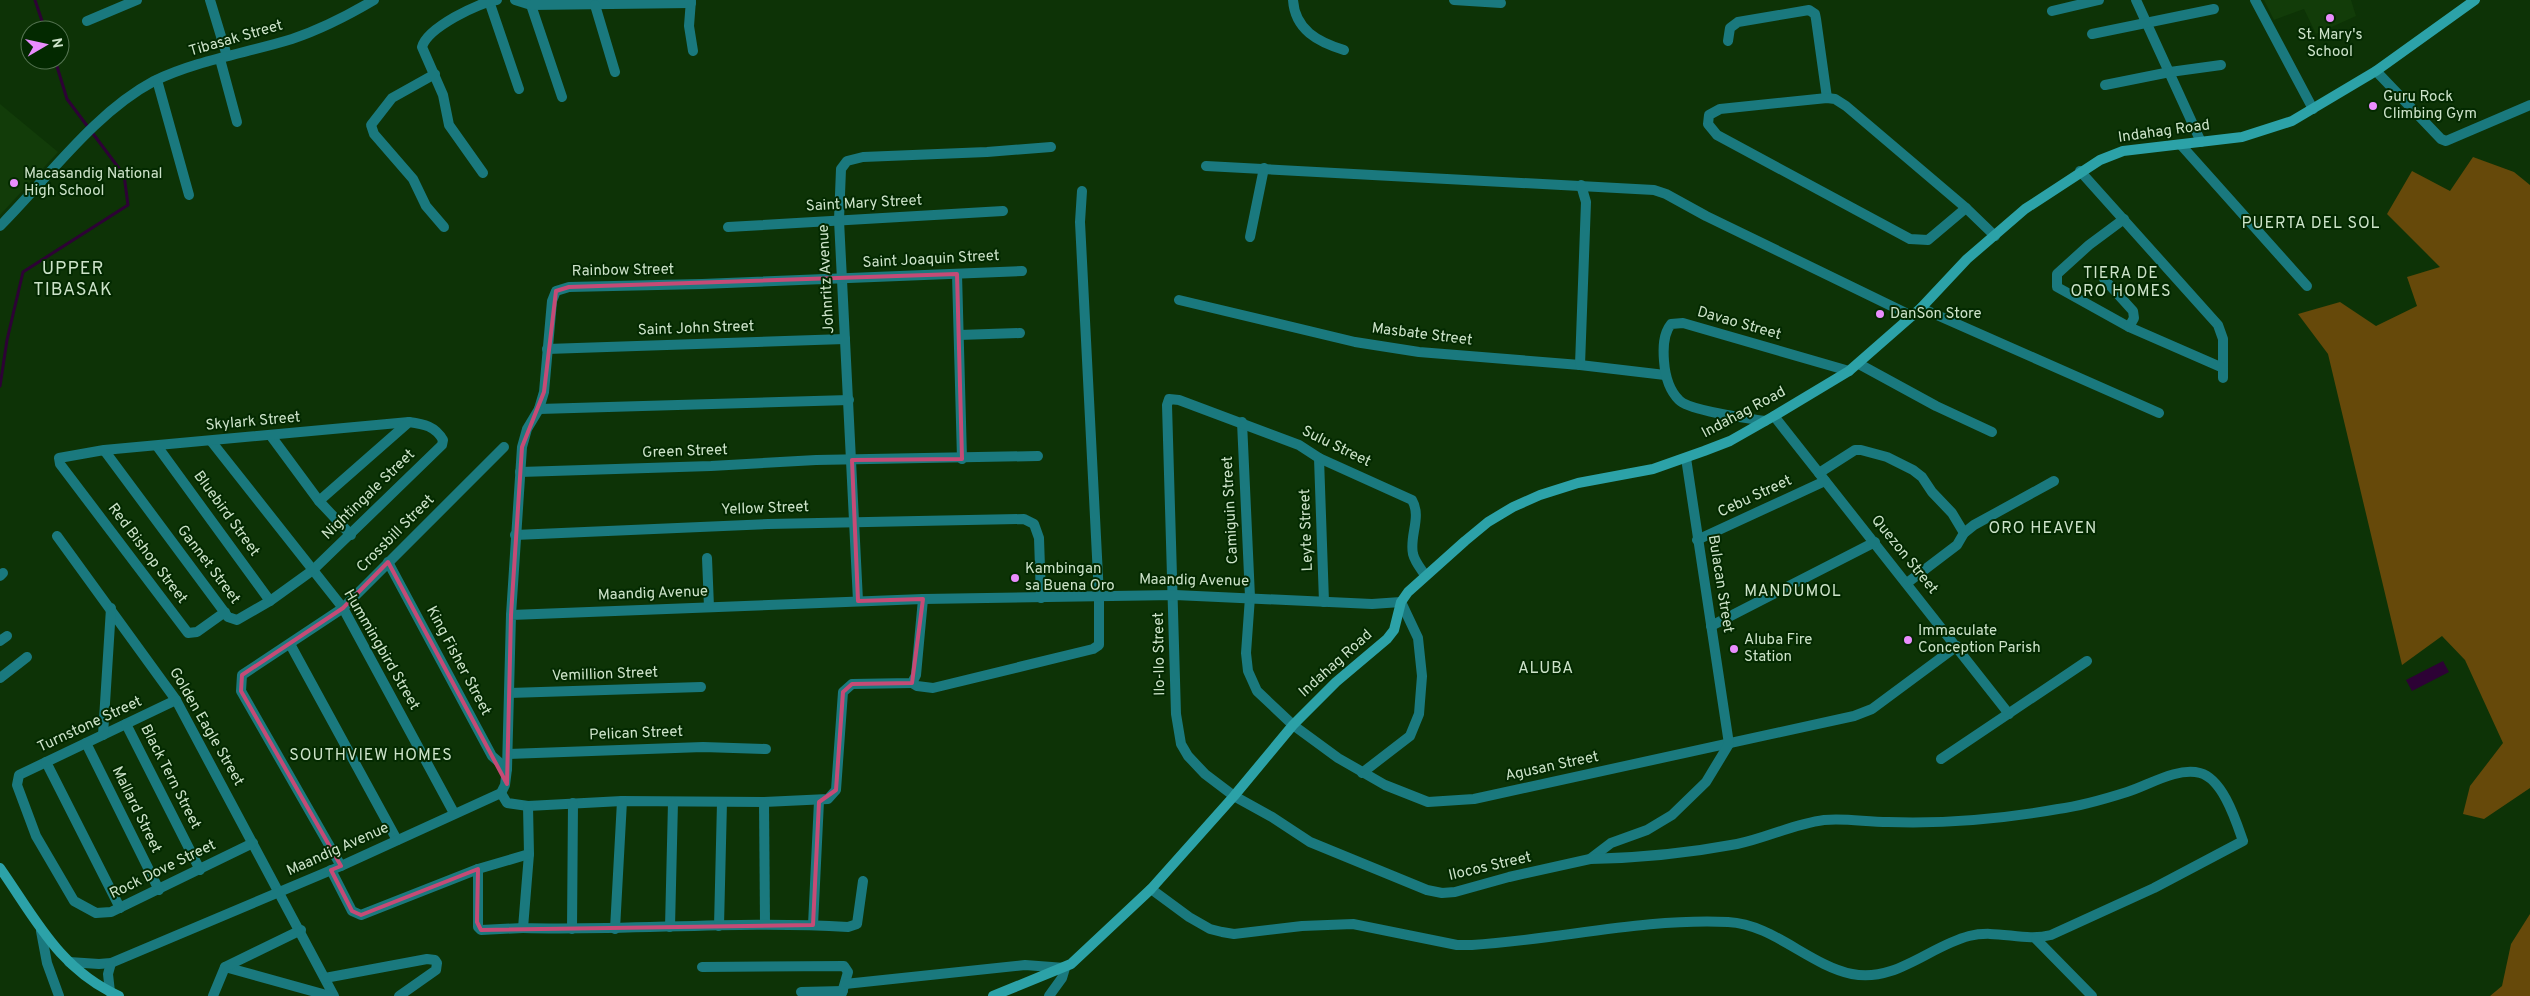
<svg xmlns="http://www.w3.org/2000/svg" width="2530" height="996" viewBox="0 0 2530 996" font-family="Overpass,sans-serif">
<style>
.built{fill:#123c09}
.green{fill:#66490a}
.water{fill:#2d0235}
.lines{fill:none;stroke-linecap:round;stroke-linejoin:round}
.stream{stroke:#2d0235;stroke-width:3}
.minor{stroke:#1a797e;stroke-width:10}
.tertiary{stroke:#1a797e;stroke-width:10}
.secondary{stroke:#2ca2a8;stroke-width:10}
.marked{fill:none;stroke:#c54b76;stroke-width:4;stroke-linejoin:round}
.poi-dot{fill:#ea8dfd;stroke:#032900;stroke-width:2}
.labels{text-anchor:middle;dominant-baseline:central;stroke-width:4;stroke-linejoin:round;paint-order:stroke}
.poi-label{font-size:15px;fill:#cde3c9;stroke:#032900;text-anchor:start}
.street-label{font-size:15px;fill:#cde3c9;stroke:#032900}
.neighbourhood-label{font-size:16px;letter-spacing:1px;fill:#cde3c9;stroke:#032900}
.quarter-label{font-size:18px;letter-spacing:1px;fill:#cde3c9;stroke:#032900}
</style>
<rect width="100%" height="100%" fill="#0d3306"/>
<g class="built">
<polygon points="2264,0 2351,0 2356,16 2316,34 2304,9 2274,20"/>
<polygon points="0,104 58,152 0,215"/>
</g>
<g class="green">
<polygon points="2473,157 2514,172 2530,185 2530,788 2484,819 2463,814 2470,786 2503,743 2465,660 2442,636 2402,665 2328,354 2298,314 2340,302 2376,326 2417,306 2407,277 2440,267 2387,214 2412,171 2450,191"/>
<polygon points="2530,914 2530,996 2490,996 2502,986 2511,944"/>
</g>
<polygon class="water" points="2443,661 2449,672 2412,691 2406,680"/>
<g class="lines">
<g class="stream">
<polyline points="35,0 45,30"/>
<polyline points="0,386 7,340 23,272 128,205 124,175 67,99 55,60"/>
</g>
<g class="minor">
<polyline points="210,0 227,56"/>
<polyline points="515,0 531,5 562,97"/>
<polyline points="691,0 689,26 693,51"/>
<path d="M 1293,0 C 1295,30 1318,42 1344,50"/>
<polyline points="1454,0 1501,3"/>
<polyline points="2136,0 2201,142"/>
<polyline points="2255,0 2313,109"/>
<polyline points="489,1 519,89"/>
<polyline points="531,5 691,3"/>
<polyline points="595,5 615,72"/>
<polyline points="2052,11 2099,0"/>
<polyline points="87,21 137,0"/>
<polyline points="2092,34 2214,9"/>
<polyline points="1728,41 1730,28 1738,22 1809,10 1815,14 1816,19 1827,98"/>
<polyline points="220,59 237,122"/>
<polyline points="2376,71 2441,139 2446,141 2530,105"/>
<polyline points="435,74 392,98 371,125 374,134 413,179 426,206 444,227"/>
<polyline points="157,80 189,195"/>
<polyline points="2105,85 2170,72 2221,65"/>
<polygon points="1827,98 1835,99 1846,106 1966,208 1928,240 1910,239 1717,135 1708,124 1709,115 1720,109"/>
<polyline points="2181,145 2307,286"/>
<polyline points="1206,166 1654,190 1666,194 1706,216 1912,316"/>
<polyline points="2080,171 2218,325 2223,339 2223,378"/>
<path d="M 483,173 L 449,125 L 443,95 L 422,47 C 427,28 479,2 497,0"/>
<polyline points="1966,208 1995,236"/>
<polyline points="2124,219 2089,245 2057,274 2057,287 2129,327 2223,368"/>
<polyline points="728,227 1003,211"/>
<polyline points="1250,237 1264,168"/>
<polyline points="957,274 962,459"/>
<polyline points="2104,279 2133,311 2134,318 2129,327"/>
<polyline points="1179,300 1355,342 1419,352 1580,365 1665,375"/>
<polyline points="1921,308 2159,413"/>
<polyline points="959,335 1020,333"/>
<polyline points="547,349 845,339"/>
<polyline points="1859,364 1936,406 1992,432"/>
<polyline points="1580,365 1586,202 1581,185"/>
<polyline points="539,409 849,400"/>
<polyline points="1774,416 2009,714"/>
<path d="M 1765,421 C 1748,418 1689,411 1679,400 C 1669,390 1665,375 1664,361 C 1663,348 1663,334 1671,324 L 1683,323 L 1849,371"/>
<polyline points="1242,422 1250,597 1246,653 1248,671 1257,691 1293,725 1338,758 1385,785 1428,802 1474,799 1854,716 1872,709 1957,646"/>
<polyline points="271,436 319,501 351,535"/>
<polyline points="211,441 343,608 454,813"/>
<polyline points="157,446 270,601"/>
<path d="M 104,450 L 228,617 L 237,620 L 270,601 L 313,570 L 442,445 L 443,440 C 435,426 424,424 409,422 L 104,450 L 59,458 L 60,464 L 188,633 L 197,632 L 225,612"/>
<polyline points="1319,458 1324,602"/>
<polyline points="520,472 711,466 816,460 1038,456"/>
<polyline points="1819,473 1855,450 1861,450 1887,457 1913,470 1922,477 1932,492 1952,513 1964,533"/>
<polyline points="319,501 409,422"/>
<polyline points="515,535 768,524 1024,519 1034,524 1039,538 1041,598"/>
<polyline points="57,536 176,700 334,996"/>
<polyline points="1697,540 1825,481"/>
<polyline points="707,558 709,607"/>
<polyline points="388,562 492,756 507,769"/>
<path d="M 1425,575 C 1421,569 1415,562 1413,554 C 1409,536 1422,517 1412,500 L 1319,458 L 1299,445 L 1179,400 L 1169,399 L 1167,405 L 1176,714 L 1181,744 L 1188,756 L 1205,774 L 1234,796 L 1272,817 L 1310,842 L 1427,890 L 1442,893 L 1455,892 L 1509,877 L 1590,859 L 1611,843 L 1647,830 L 1672,815 L 1706,782 L 1729,744 L 1686,458"/>
<polyline points="0,576 3,573"/>
<polyline points="1907,583 1957,545 1964,533 1974,525 2054,481"/>
<polyline points="858,601 839,220 841,169 847,161 863,157 987,152 1051,147"/>
<polyline points="511,615 522,447 527,429 539,409 544,392 552,301 556,291 569,287 702,284 1022,271"/>
<polyline points="1711,626 1875,542"/>
<polyline points="0,641 7,636"/>
<polyline points="290,644 397,840"/>
<polyline points="0,678 27,657"/>
<polyline points="912,683 917,686 933,688 1093,649 1099,645 1099,596 1080,222 1082,191"/>
<polyline points="509,693 701,687"/>
<polyline points="176,700 19,775 17,785 36,836 74,901 96,913 111,912 253,843"/>
<polyline points="126,724 200,870"/>
<polyline points="103,735 111,608"/>
<polyline points="86,743 159,890"/>
<polyline points="508,754 703,747 766,749"/>
<polyline points="1941,759 2087,661"/>
<polyline points="46,762 120,908"/>
<polyline points="1362,773 1410,736 1419,714 1422,676 1418,638 1401,602"/>
<polyline points="501,793 507,803 528,806 622,801 764,802 828,799 836,790 843,692 852,684 912,683 916,675 923,599"/>
<polyline points="764,802 765,923"/>
<path d="M 528,806 L 529,854 L 523,928 C 632,931 740,920 848,927 L 857,924 L 863,881"/>
<polyline points="341,866 241,691 242,675 343,608 504,447"/>
<polyline points="478,869 478,927 481,930 523,928"/>
<polyline points="331,870 352,911 361,915 478,869 529,854"/>
<path d="M 1151,889 L 1189,917 L 1210,929 L 1222,932 L 1234,934 L 1302,926 L 1353,924 L 1457,945 L 1472,945 C 1557,940 1642,918 1728,922 C 1773,924 1809,965 1852,974 C 1895,983 1930,946 1969,936 C 1997,929 2024,942 2051,935 L 2154,888 L 2243,841 C 2236,821 2223,779 2200,773 C 2177,767 2149,785 2127,792 C 2105,799 2081,806 2058,809 C 2002,819 1945,824 1888,822 C 1866,822 1846,818 1824,820 C 1793,824 1767,838 1737,844 C 1689,853 1639,858 1590,859"/>
<polyline points="813,925 819,801"/>
<polyline points="719,926 722,802"/>
<polyline points="670,927 673,802"/>
<polyline points="572,929 573,803"/>
<polyline points="615,929 622,801"/>
<polyline points="41,931 47,963 59,996"/>
<polyline points="2036,939 2092,996"/>
<polyline points="225,967 330,996"/>
<polyline points="702,967 844,966 848,972 841,996"/>
<polyline points="325,978 427,959 435,960 437,963 436,970 399,996"/>
<polyline points="845,984 1025,965 1065,968 1062,978 1049,996"/>
<polyline points="801,992 843,991"/>
<polyline points="213,996 225,967 301,930"/>
</g>
<g class="tertiary">
<path d="M 0,226 C 48,178 94,113 154,81 C 197,60 247,53 292,39 C 322,29 347,16 374,0"/>
<polyline points="69,962 99,964 111,963 341,866 501,793 505,785 507,769 511,615 923,599 1175,595 1372,604 1401,602"/>
<polyline points="110,992 108,974 111,963"/>
</g>
<g class="secondary">
<path d="M 0,868 C 35,918 59,969 119,996"/>
<polyline points="993,996 1071,964 1151,889 1234,796 1293,725 1336,682 1387,639 1394,630 1401,602 1408,592 1465,541 1488,522 1513,507 1540,495 1578,483 1653,469 1704,451 1730,441 1774,416 1849,371 1921,308 1967,259 2025,209 2100,160 2123,151 2242,137 2292,121 2376,71 2475,0"/>
</g>
</g>
<path class="marked" d="M 957,274 L 962,459 L 852,460 L 858,601 L 923,599 L 912,683 L 852,684 L 843,692 L 836,790 L 819,802 L 813,925 L 481,930 L 477,922 L 478,869 L 361,915 L 352,911 L 331,870 L 341,866 L 241,691 L 242,675 L 343,608 L 388,562 L 507,784 L 511,615 L 522,447 L 544,392 L 556,291 L 569,287 Z"/>
<g class="poi-dot">
<circle cx="2330" cy="18" r="5"/>
<circle cx="2373" cy="106" r="5"/>
<circle cx="14" cy="183" r="5"/>
<circle cx="1880" cy="314" r="5"/>
<circle cx="1015" cy="578" r="5"/>
<circle cx="1908" cy="640" r="5"/>
<circle cx="1734" cy="649" r="5"/>
</g>
<g class="labels">
<g class="poi-label">
<text x="2330" y="35" text-anchor="middle">St. Mary's<tspan x="2330" dy="17">School</tspan></text>
<text x="2383" y="97">Guru Rock<tspan x="2383" dy="17">Climbing Gym</tspan></text>
<text x="24" y="174">Macasandig National<tspan x="24" dy="17">High School</tspan></text>
<text x="1890" y="314">DanSon Store</text>
<text x="1025" y="569">Kambingan<tspan x="1025" dy="17">sa Buena Oro</tspan></text>
<text x="1918" y="631">Immaculate<tspan x="1918" dy="17">Conception Parish</tspan></text>
<text x="1744" y="640">Aluba Fire<tspan x="1744" dy="17">Station</tspan></text>
</g>
<g class="street-label">
<text transform="translate(236 39) rotate(-16)">Tibasak Street</text>
<text transform="translate(2164 132) rotate(-8)">Indahag Road</text>
<text transform="translate(864 204) rotate(-3)">Saint Mary Street</text>
<text transform="translate(931 260) rotate(-3)">Saint Joaquin Street</text>
<text transform="translate(623 271) rotate(-1)">Rainbow Street</text>
<text transform="translate(827 279) rotate(-93)">Johnritz Avenue</text>
<text transform="translate(1739 324) rotate(16)">Davao Street</text>
<text transform="translate(696 329) rotate(-2)">Saint John Street</text>
<text transform="translate(1422 335) rotate(7)">Masbate Street</text>
<text transform="translate(1744 413) rotate(-28)">Indahag Road</text>
<text transform="translate(253 422) rotate(-5)">Skylark Street</text>
<text transform="translate(1336 447) rotate(26)">Sulu Street</text>
<text transform="translate(685 452) rotate(-2)">Green Street</text>
<text transform="translate(369 495) rotate(-44)">Nightingale Street</text>
<text transform="translate(1755 497) rotate(-25)">Cebu Street</text>
<text transform="translate(765 509) rotate(-2)">Yellow Street</text>
<text transform="translate(1231 510) rotate(-93)">Camiguin Street</text>
<text transform="translate(226 514) rotate(54)">Bluebird Street</text>
<text transform="translate(1307 530) rotate(-92)">Leyte Street</text>
<text transform="translate(396 534) rotate(-45)">Crossbill Street</text>
<text transform="translate(147 554) rotate(53)">Red Bishop Street</text>
<text transform="translate(1904 555) rotate(51)">Quezon Street</text>
<text transform="translate(208 565) rotate(53)">Gannet Street</text>
<text transform="translate(1194 581) rotate(1)">Maandig Avenue</text>
<text transform="translate(1720 584) rotate(81)">Bulacan Street</text>
<text transform="translate(653 594) rotate(-2)">Maandig Avenue</text>
<text transform="translate(381 650) rotate(60)">Hummingbird Street</text>
<text transform="translate(1160 654) rotate(-91)">Ilo-Ilo Street</text>
<text transform="translate(458 661) rotate(62)">King Fisher Street</text>
<text transform="translate(1336 664) rotate(-42)">Indahag Road</text>
<text transform="translate(605 675) rotate(-2)">Vemillion Street</text>
<text transform="translate(90 725) rotate(-25)">Turnstone Street</text>
<text transform="translate(206 727) rotate(60)">Golden Eagle Street</text>
<text transform="translate(636 734) rotate(-2)">Pelican Street</text>
<text transform="translate(1552 767) rotate(-12)">Agusan Street</text>
<text transform="translate(170 777) rotate(63)">Black Tern Street</text>
<text transform="translate(136 810) rotate(64)">Mallard Street</text>
<text transform="translate(338 850) rotate(-24)">Maandig Avenue</text>
<text transform="translate(1490 867) rotate(-13)">Ilocos Street</text>
<text transform="translate(163 870) rotate(-26)">Rock Dove Street</text>
</g>
<g class="neighbourhood-label">
<text x="2311" y="224">PUERTA DEL SOL</text>
<text x="2121" y="274">TIERA DE<tspan x="2121" dy="18">ORO HOMES</tspan></text>
<text x="2043" y="529">ORO HEAVEN</text>
<text x="1793" y="592">MANDUMOL</text>
<text x="1546" y="669">ALUBA</text>
<text x="371" y="756">SOUTHVIEW HOMES</text>
</g>
<g class="quarter-label">
<text x="73" y="269">UPPER<tspan x="73" dy="21">TIBASAK</tspan></text>
</g>
</g>
<g transform="translate(45 45) rotate(81)"><circle r="24" fill="#032900" stroke="#547350"/>
<path d="M0-4L9 19L0 12L-9 19Z" fill="#ea8dfd"/>
<text y="-8" font-size="14" font-weight="bold" text-anchor="middle" fill="#cde3c9">N</text>
</g>
</svg>
